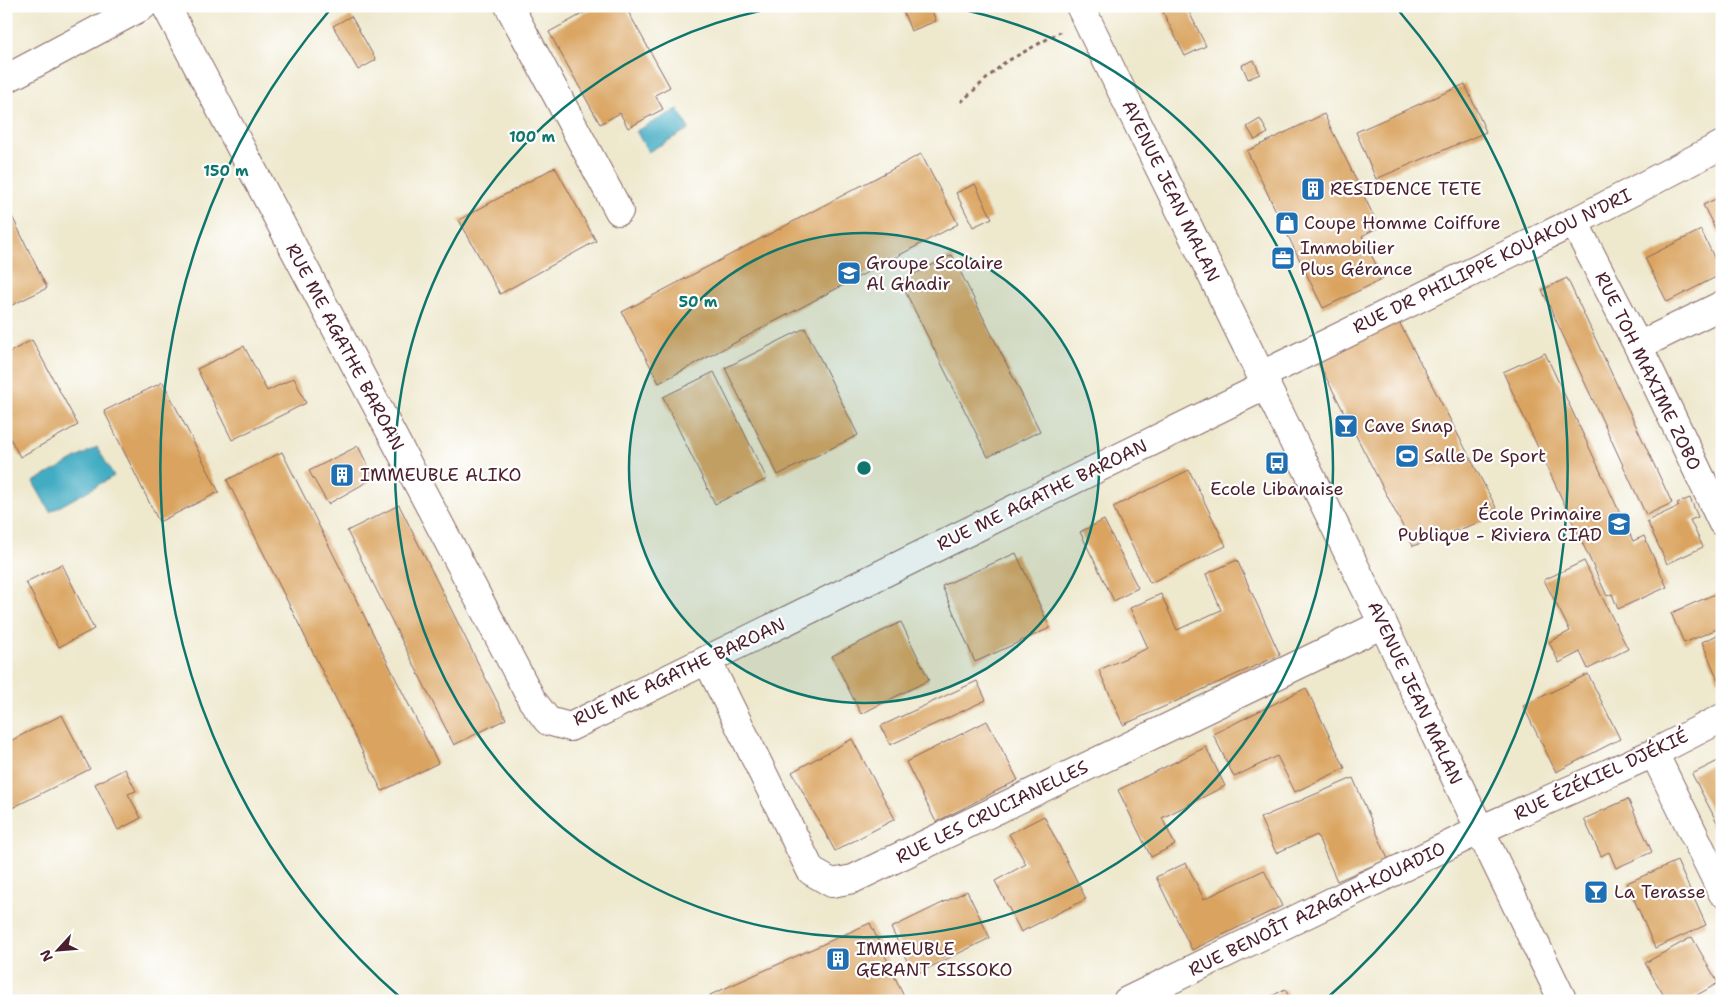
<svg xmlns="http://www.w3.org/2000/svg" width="1728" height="1007" viewBox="0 0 1728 1007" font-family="'Shantell Sans',sans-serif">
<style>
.water{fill:#43acc3;stroke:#466677}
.building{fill:#daa461}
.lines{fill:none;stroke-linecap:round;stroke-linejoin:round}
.minor-casing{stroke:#836564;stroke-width:30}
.secondary-casing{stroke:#836564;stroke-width:30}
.path{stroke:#836564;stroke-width:3;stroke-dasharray:4 4;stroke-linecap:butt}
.minor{stroke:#fff;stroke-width:28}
.secondary{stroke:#fff;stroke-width:28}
.ring{fill:none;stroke:#0f766e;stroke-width:2.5}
.labels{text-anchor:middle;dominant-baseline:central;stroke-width:4.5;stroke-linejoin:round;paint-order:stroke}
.poi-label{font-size:18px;fill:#4a1f2b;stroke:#fff;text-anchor:start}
.street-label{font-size:18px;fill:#4a1f2b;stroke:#fff}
.centre{fill:#0f766e;stroke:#fff;stroke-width:2.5}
.ring-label{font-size:15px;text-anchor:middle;font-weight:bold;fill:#0f766e;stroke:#fff;stroke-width:4.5;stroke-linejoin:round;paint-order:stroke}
</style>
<rect width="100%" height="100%" fill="#fff"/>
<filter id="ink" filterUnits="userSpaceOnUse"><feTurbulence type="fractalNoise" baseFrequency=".02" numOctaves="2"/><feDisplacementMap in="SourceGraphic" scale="10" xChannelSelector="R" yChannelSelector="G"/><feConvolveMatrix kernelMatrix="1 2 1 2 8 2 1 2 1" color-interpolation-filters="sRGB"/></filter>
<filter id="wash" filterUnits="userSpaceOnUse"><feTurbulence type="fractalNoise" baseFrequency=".0096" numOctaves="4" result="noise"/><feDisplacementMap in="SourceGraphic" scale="20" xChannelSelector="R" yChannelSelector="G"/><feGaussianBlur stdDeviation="1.12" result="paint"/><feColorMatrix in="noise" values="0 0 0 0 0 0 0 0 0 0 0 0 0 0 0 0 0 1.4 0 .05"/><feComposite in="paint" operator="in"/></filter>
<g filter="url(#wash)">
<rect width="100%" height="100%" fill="#eee8cd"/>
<g class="water">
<polygon points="678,109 689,129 648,152 636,131"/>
<polygon points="97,447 114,476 50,512 33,482"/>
</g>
<g id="blocks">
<g class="building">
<polygon points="597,6 625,6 670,87 655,95 663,109 628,128 620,113 600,124 549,32"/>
<polygon points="901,6 930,6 936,21 911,31"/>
<polygon points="1175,6 1186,6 1206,46 1185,56 1163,12"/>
<polygon points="351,16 376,60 358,70 333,26"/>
<polygon points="1254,60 1260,74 1248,79 1242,65"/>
<polygon points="1465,84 1486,132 1376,179 1356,132"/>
<polygon points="1324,114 1379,227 1362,236 1383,279 1323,308 1247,151"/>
<polygon points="1260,119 1268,133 1255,140 1247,127"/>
<polygon points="921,154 958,224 659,383 622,312"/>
<polygon points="555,167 596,241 500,294 459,220"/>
<polygon points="975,184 992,218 973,227 956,193"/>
<polygon points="1722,196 1722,232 1719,236 1703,205"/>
<polygon points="6,204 47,288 6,308"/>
<polygon points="1701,230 1722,274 1667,302 1645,258"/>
<polygon points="952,255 1040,431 988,457 900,281"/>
<polygon points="1567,278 1672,503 1646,515 1542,290"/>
<polygon points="1398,320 1500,515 1413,546 1316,358"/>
<polygon points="805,328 858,435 778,475 725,368"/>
<polygon points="32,340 78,425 20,457 10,438 6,440 6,354"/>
<polygon points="244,346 267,391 294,378 306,403 232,440 197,369"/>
<polygon points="1545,353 1633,541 1644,536 1667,587 1618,609 1612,594 1607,596 1503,372"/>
<polygon points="714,372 767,479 715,504 663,397"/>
<polygon points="163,382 219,492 159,522 104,411"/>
<polygon points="358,446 374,478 328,504 309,471"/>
<polygon points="282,452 438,763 382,791 227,480"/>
<polygon points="1189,470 1226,546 1150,583 1113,507"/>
<polygon points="1690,498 1698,517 1690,520 1703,547 1667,564 1647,521 1679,506 1677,503"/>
<polygon points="399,505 506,719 454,745 347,531"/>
<polygon points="1104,520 1138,588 1114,601 1080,532"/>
<polygon points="1016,553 1050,628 975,662 942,586"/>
<polygon points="1237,560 1280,655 1123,725 1099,670 1148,648 1130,608 1161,594 1177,630 1221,610 1206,574"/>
<polygon points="1584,561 1628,649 1588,669 1580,652 1559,663 1549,642 1570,631 1544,580"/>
<polygon points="62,564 94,629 59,647 26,582"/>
<polygon points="1722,591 1722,627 1684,643 1671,613"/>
<polygon points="901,622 929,680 861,714 832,656"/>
<polygon points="1722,633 1722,678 1718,680 1702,642"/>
<polygon points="1588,674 1620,739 1556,772 1523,706"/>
<polygon points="977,681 986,700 890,745 881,726"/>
<polygon points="1306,688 1345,768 1295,792 1277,756 1234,777 1213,734"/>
<polygon points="62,715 90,769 6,811 6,738 8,742"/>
<polygon points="987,721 1018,780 936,822 906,762"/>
<polygon points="852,739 895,819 835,851 792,772"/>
<polygon points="1206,747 1225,786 1162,818 1175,845 1151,857 1118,790"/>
<polygon points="1722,759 1722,832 1692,774"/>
<polygon points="125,769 136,791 128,794 141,818 118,830 95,784"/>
<polygon points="1353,778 1388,859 1337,881 1317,835 1276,853 1260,818"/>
<polygon points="1628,799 1652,852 1616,868 1609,852 1601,856 1584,819"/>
<polygon points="1044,816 1086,899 1021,932 995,881 1026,864 1009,834"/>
<polygon points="1677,861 1706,925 1655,948 1627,883"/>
<polygon points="1186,863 1204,899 1264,870 1282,906 1192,950 1156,877"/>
<polygon points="967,891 990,938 914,975 891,928"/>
<polygon points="870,923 906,1001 713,1001 710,995"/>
<polygon points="1692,937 1718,983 1687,1001 1667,1001 1645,963"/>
<polygon points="1285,989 1291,1001 1263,1001"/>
</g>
</g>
</g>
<g filter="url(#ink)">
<use href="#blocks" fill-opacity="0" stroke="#836564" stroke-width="1"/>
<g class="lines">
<g class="minor-casing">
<g id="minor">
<polyline points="166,6 532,700 548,721 570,727 1267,385"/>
<polyline points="509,6 619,211"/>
<polyline points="6,79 143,6"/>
<polyline points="1574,222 1638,346 1722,522"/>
<polyline points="1638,346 1722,305"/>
<polyline points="1262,375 1574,222 1722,145"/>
<polyline points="707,660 811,871 832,883 853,879 1383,624"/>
<polyline points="1654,753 1722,892"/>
<polyline points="1127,1001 1480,830 1654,753 1722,718"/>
</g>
</g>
<g class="secondary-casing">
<polyline id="secondary" points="1080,6 1383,624 1480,830 1563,1001"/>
</g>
<polyline class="path" points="961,102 1004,63 1060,32"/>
<use href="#minor" class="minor"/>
<use href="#secondary" class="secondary"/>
</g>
</g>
<circle cx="864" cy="468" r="235" fill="#0f766e" fill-opacity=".12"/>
<g class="ring">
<circle cx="864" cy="468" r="235"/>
<path d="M949 7A469 469 0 1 1 779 7"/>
<path d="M402 999A704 704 0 0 1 329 11M1399 11A704 704 0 0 1 1326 999"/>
</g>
<defs>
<g id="building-square" transform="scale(1.25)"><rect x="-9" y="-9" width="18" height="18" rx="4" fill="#1f6fb2" stroke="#fff"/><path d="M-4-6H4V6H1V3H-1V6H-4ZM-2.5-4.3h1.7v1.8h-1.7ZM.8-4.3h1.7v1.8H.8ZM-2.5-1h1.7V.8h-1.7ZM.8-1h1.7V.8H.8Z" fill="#fff"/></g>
<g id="shop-square" transform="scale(1.25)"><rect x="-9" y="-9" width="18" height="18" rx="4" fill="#1f6fb2" stroke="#fff"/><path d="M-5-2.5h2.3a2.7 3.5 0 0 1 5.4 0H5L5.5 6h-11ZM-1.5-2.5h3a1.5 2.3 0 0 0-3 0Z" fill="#fff"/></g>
<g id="office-square" transform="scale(1.25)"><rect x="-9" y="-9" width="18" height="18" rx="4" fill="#1f6fb2" stroke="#fff"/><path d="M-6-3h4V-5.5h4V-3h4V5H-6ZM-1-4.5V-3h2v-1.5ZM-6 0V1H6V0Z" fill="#fff"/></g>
<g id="school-square" transform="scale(1.25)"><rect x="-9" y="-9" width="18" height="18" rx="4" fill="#1f6fb2" stroke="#fff"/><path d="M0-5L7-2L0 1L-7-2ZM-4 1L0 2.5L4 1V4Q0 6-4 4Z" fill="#fff"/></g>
<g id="bar-square" transform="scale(1.25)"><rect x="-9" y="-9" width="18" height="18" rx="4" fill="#1f6fb2" stroke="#fff"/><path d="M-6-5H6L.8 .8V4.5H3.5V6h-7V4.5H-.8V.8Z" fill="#fff"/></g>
<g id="stadium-square" transform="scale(1.25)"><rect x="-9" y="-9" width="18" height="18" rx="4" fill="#1f6fb2" stroke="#fff"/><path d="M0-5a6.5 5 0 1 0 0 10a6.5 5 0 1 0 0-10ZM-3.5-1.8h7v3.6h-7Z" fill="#fff"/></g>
<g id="bus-square" transform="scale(1.25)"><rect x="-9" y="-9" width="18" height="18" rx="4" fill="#1f6fb2" stroke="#fff"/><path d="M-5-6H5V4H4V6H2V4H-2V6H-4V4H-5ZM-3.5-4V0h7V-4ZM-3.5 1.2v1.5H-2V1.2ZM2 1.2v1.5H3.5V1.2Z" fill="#fff"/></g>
</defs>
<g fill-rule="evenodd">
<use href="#building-square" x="1313" y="189"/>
<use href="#shop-square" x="1287" y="223"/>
<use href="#office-square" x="1283" y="258"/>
<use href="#school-square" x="849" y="273"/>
<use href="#bar-square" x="1346" y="426"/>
<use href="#stadium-square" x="1407" y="456"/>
<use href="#bus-square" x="1277" y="463"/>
<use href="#building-square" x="342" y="475"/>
<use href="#school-square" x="1619" y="524"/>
<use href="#bar-square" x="1596" y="892"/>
<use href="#building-square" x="838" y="959"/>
</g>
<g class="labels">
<g class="poi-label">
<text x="1330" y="189">RESIDENCE TETE</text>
<text x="1304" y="223">Coupe Homme Coiffure</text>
<text x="1300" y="248">Immobilier<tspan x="1300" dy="21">Plus Gérance</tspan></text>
<text x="866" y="263">Groupe Scolaire<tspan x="866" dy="21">Al Ghadir</tspan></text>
<text x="1364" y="426">Cave Snap</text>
<text x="1424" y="456">Salle De Sport</text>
<text x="360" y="475">IMMEUBLE ALIKO</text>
<text x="1277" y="489" text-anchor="middle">Ecole Libanaise</text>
<text x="1602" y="514" text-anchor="end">École Primaire<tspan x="1602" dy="21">Publique - Riviera CIAD</tspan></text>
<text x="1614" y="892">La Terasse</text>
<text x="856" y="949">IMMEUBLE<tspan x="856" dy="21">GERANT SISSOKO</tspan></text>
</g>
<g class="street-label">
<text transform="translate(1171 191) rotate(64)">AVENUE JEAN MALAN</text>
<text transform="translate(1492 261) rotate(-26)">RUE DR PHILIPPE KOUAKOU N'DRI</text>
<text transform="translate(345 347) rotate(62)">RUE ME AGATHE BAROAN</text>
<text transform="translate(1648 371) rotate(64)">RUE TOH MAXIME ZOBO</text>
<text transform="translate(1042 495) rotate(-26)">RUE ME AGATHE BAROAN</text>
<text transform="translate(679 672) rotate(-25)">RUE ME AGATHE BAROAN</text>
<text transform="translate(1415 693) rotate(65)">AVENUE JEAN MALAN</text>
<text transform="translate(1601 775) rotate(-25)">RUE ÉZÉKIEL DJÉKIÉ</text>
<text transform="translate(992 812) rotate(-26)">RUE LES CRUCIANELLES</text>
<text transform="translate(1317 909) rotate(-26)">RUE BENOÎT AZAGOH-KOUADIO</text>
</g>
</g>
<circle cx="864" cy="468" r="8" class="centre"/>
<g class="ring-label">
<text x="532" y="142">100 m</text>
<text x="226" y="176">150 m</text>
<text x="698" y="307">50 m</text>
</g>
<rect width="1728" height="1007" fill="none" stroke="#fff" stroke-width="25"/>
<g transform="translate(58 950) rotate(244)" stroke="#ffffff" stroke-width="4" paint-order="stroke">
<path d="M0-4L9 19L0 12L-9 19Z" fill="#4a1f2b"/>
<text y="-8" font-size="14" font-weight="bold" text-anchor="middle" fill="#4a1f2b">N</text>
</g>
</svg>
